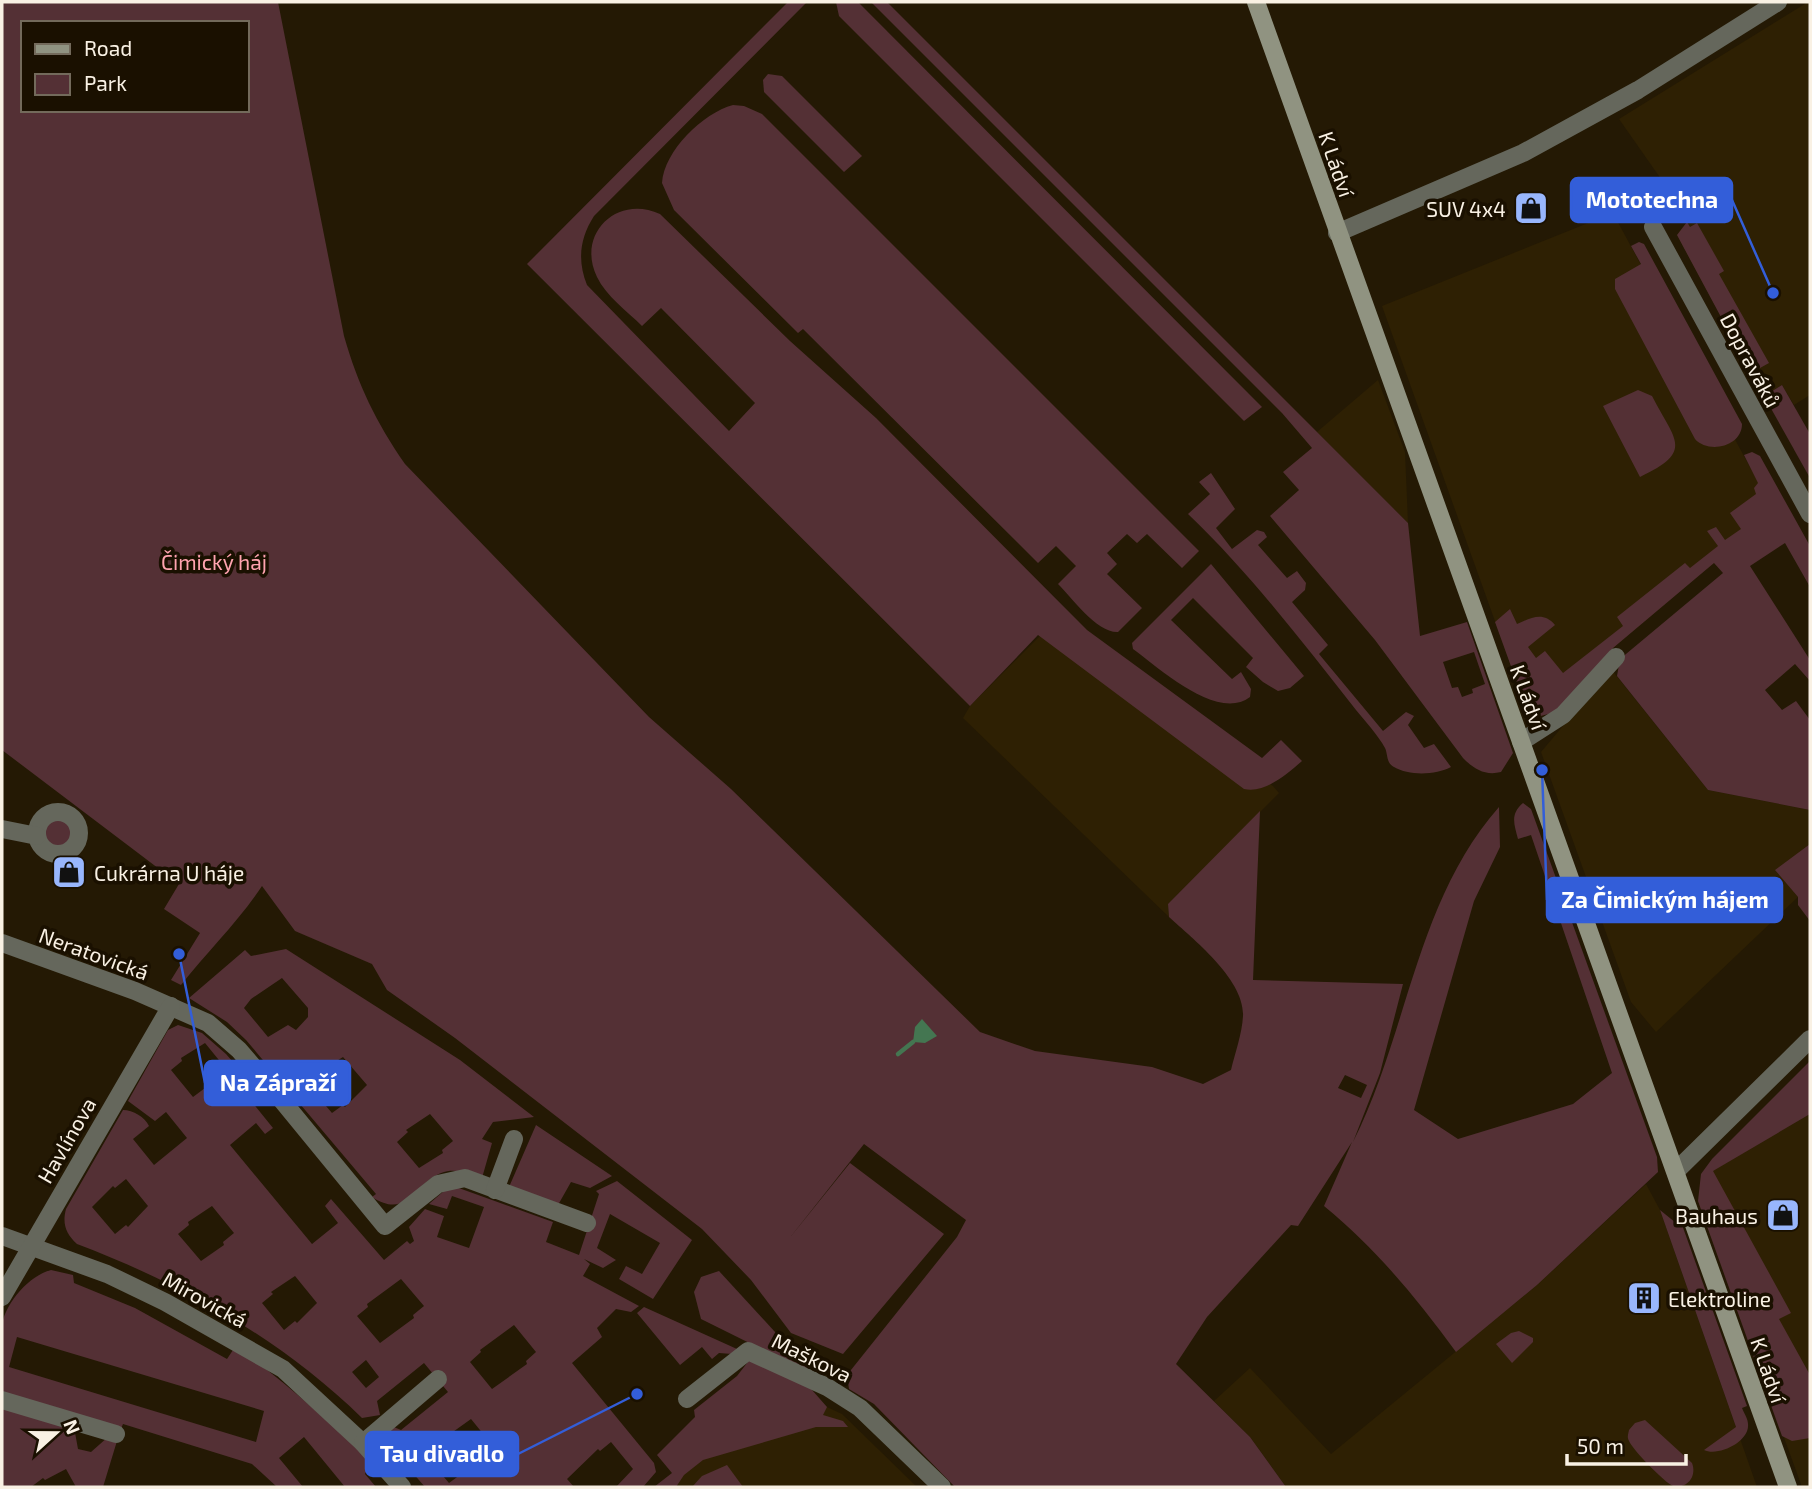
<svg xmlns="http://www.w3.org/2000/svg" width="1812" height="1489" viewBox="0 0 1812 1489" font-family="'Exo 2',sans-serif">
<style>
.built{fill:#2e2003}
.green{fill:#543035;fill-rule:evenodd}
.water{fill:#447651}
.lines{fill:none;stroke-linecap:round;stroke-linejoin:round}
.stream{stroke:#447651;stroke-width:4.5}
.street{stroke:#65675c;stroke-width:18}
.secondary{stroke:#909381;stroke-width:18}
.labels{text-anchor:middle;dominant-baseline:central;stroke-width:7;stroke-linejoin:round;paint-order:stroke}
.street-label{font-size:21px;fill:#f9f1e4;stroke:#1a1000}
.poi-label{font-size:21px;fill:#f9f1e4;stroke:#1a1000;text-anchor:end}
.park-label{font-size:21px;fill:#ffa3af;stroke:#1a1000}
.leader{fill:none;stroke:#335ed9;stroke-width:2.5}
.callout-dot{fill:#335ed9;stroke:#1a1000;stroke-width:2.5}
.callout{fill:#335ed9;stroke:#335ed9;stroke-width:2.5}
.callout-label{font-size:23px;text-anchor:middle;font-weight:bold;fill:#fff}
</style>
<rect width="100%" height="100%" fill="#241904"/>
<g class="built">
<polygon points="1808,2 1810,395 1794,405 1782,385 1764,396 1677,235 1689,219 1619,119"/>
<polygon points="1613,213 1773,510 1613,648 1559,711 1537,717 1529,716 1382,306"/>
<polygon points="1378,380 1405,452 1408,523 1317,432"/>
<polygon points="1044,632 1273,786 1279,793 1168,904 1169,917 963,718 970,706"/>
<polygon points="1611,669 1708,790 1810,810 1810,844 1776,870 1798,897 1656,1032 1631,1002 1541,752"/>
<polygon points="1810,1114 1810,1487 1802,1487 1698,1201 1712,1171"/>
<polygon points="1646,1184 1660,1210 1757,1487 1286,1487 1250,1437 1214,1401 1250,1368 1331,1454 1537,1285"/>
<polygon points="827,1407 842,1414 917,1487 668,1487 725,1442"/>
</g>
<g class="green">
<path d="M 2,2 L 278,2 L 344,336 C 358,385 376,422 405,464 L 649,717 L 731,789 L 980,1032 L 1035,1051 L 1152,1067 L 1203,1084 L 1231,1070 C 1235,1053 1242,1034 1243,1016 C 1245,980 1193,939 1169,917 L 1168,904 L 1260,811 L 1253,980 L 1403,984 L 1380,1073 L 1353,1142 C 1408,1033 1416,901 1499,807 L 1500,847 L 1474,901 L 1414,1110 L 1458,1139 L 1573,1104 L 1612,1073 L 1531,835 L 1518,839 C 1514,824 1510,814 1523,803 L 1531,809 L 1657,1157 L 1658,1172 L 1537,1285 L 1456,1352 C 1416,1297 1376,1249 1324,1206 L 1352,1142 L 1298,1226 L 1291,1225 L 1207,1317 L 1176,1364 L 1250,1437 L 1286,1487 L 955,1487 L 874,1404 L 849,1389 L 847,1375 L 957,1237 L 966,1220 L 864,1144 L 788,1240 L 850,1163 L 944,1234 L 843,1354 L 791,1333 L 751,1280 L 702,1229 L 455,1038 L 387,990 L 372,964 L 295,931 L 262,886 C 239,921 207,952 181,985 L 171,980 L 200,933 L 164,909 L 179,884 L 2,750 ZM 23,23 L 247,23 L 247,110 L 23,110 ZM 1345,1075 L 1367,1085 L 1361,1098 L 1338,1088 Z"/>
<path d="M 788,2 L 807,2 L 594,216 C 580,238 577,260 587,285 L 729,431 L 755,403 L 661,308 L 642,326 C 627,311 606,296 597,277 C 576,234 617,194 660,214 L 790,341 L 876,418 L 1087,630 L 1262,758 L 1281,740 L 1302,761 C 1288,773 1265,794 1244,789 L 1038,635 L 970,706 L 527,264 Z"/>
<polygon points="836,2 858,2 1262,407 1244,421 839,16"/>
<path d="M 871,2 L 887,2 L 1408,523 L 1420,636 L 1467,622 L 1513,753 L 1501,772 C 1485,776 1474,769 1463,758 L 1375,640 L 1270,516 L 1299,490 L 1283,472 L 1312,448 L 1282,413 ZM 1474,652 L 1485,684 L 1472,689 L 1473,693 L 1462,697 L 1458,687 L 1452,688 L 1443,662 Z"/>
<polygon points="768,74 782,76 862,156 844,172 764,92 763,80"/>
<path d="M 733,105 L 744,106 L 762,114 L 1199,551 L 1182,568 L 1147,534 L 1137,543 L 1127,534 L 1107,553 L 1117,564 L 1107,574 L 1142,608 L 1118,632 C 1097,633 1072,598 1058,584 L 1076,566 L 1056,546 L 1038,563 L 803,329 L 798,333 L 674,210 L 662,183 C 664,151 703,113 733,105 Z"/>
<polygon points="1687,222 1690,227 1697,223 1724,271 1719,274 1769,363 1751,373 1677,235"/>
<path d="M 1639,242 L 1644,244 L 1742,424 C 1742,447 1708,454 1695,439 L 1615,289 L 1615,279 L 1641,264 L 1631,246 Z"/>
<polygon points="1782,385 1810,434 1810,478 1764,396"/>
<path d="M 1638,390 L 1652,396 C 1675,441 1695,451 1640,477 L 1603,406 Z"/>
<path d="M 1752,452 L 1760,456 L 1810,546 L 1810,587 L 1785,543 L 1750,566 L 1810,660 L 1810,681 L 1795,664 L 1765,690 L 1782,710 L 1796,701 L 1810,720 L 1810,810 L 1708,790 L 1617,676 L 1620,659 L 1723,573 L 1714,563 L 1613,648 L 1559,711 L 1537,717 L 1529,716 L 1495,622 L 1510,609 L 1517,624 C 1531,618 1543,611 1555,625 L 1528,647 L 1536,658 L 1545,651 L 1563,673 L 1623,626 L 1617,617 L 1685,563 L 1690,568 L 1718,546 L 1707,531 L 1716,527 L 1725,540 L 1741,529 L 1730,513 L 1756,494 L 1754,488 L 1758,483 L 1744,455 Z"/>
<path d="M 1211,473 L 1235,509 L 1216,528 L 1232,549 L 1257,530 L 1264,532 L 1267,537 L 1258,545 L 1287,578 L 1297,571 L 1306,583 L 1305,590 L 1292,602 L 1328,645 L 1319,654 L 1383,731 L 1406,712 L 1414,716 L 1408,725 L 1424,748 L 1434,744 L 1451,767 C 1436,775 1409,776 1394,767 C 1386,763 1388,754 1385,748 C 1378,735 1365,721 1356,710 C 1303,643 1250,573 1188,514 L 1210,494 L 1199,482 Z"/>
<path d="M 1211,564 L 1304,676 L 1290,688 L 1278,691 L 1263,682 L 1246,667 L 1253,658 L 1193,598 L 1171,620 L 1232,679 L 1241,672 L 1251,689 L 1250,697 C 1217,722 1158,667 1133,649 L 1132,643 Z"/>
<circle cx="57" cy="833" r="14"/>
<polygon points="1810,844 1810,921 1798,905 1798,897 1775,870"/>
<path d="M 286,949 L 460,1060 L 534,1117 L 493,1122 L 482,1139 L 492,1143 L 482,1178 C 470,1174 456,1168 444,1172 C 414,1181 409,1221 372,1197 L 376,1194 L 246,1040 L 227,1022 L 189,998 L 245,950 L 251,956 ZM 282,978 L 308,1008 L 308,1017 L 296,1030 L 288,1025 L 268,1037 L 244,1008 L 251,999 ZM 343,1057 L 367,1085 L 345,1107 L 343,1105 L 332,1113 L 308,1085 L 319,1075 L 314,1070 L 319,1066 L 323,1070 L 330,1062 L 332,1064 ZM 430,1114 L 453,1141 L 442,1150 L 443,1153 L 419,1168 L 397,1142 L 408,1132 L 406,1130 Z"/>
<path d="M 178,1025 L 202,1033 L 226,1054 L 246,1077 L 252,1102 L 273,1128 L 265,1134 L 256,1123 L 230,1145 L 312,1244 L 338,1223 L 325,1206 L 331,1199 L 384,1260 L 407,1241 L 410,1244 L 414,1241 L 409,1227 L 425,1209 L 444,1216 L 437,1237 L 469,1248 L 484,1207 L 452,1196 L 447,1209 L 429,1204 L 445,1190 L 456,1187 L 553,1222 L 546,1242 L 579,1255 L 599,1194 L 596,1191 L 617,1181 L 692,1240 L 653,1299 L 619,1279 L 626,1266 L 642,1274 L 660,1243 L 610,1214 L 597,1248 L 616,1260 L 603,1268 L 584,1259 L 590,1264 L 583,1276 L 639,1306 L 631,1312 L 616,1309 L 597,1328 L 602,1337 L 572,1363 L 654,1463 L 656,1472 L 643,1487 L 616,1487 L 633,1469 L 611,1442 L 600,1451 L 598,1449 L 567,1479 L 574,1487 L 425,1487 L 385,1441 L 389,1425 L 401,1430 L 448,1392 L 424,1363 L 377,1401 L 380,1415 L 362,1418 C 280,1338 182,1284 77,1244 C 66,1234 62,1224 66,1209 L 123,1110 C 133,1110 145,1117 149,1126 L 133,1139 L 154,1165 L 187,1138 L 166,1112 L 155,1121 L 128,1101 L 168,1030 ZM 205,1043 L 227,1070 L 207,1090 L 205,1088 L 193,1097 L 171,1070 L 182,1061 L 181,1058 ZM 126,1179 L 148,1206 L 128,1227 L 126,1225 L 115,1234 L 92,1207 L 113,1186 L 115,1188 ZM 212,1206 L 234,1233 L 223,1242 L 224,1245 L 201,1261 L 178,1234 L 189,1225 L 188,1222 ZM 295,1276 L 317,1303 L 297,1323 L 295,1321 L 284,1330 L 262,1303 L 273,1294 L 271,1292 ZM 401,1279 L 424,1306 L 413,1315 L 414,1318 L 380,1343 L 357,1316 L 368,1307 L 367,1304 ZM 514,1325 L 536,1352 L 526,1361 L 527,1364 L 492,1389 L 470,1362 L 481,1352 L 480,1350 ZM 366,1360 L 379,1377 L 366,1388 L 352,1372 ZM 471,1419 L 493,1446 L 482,1455 L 483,1458 L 449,1483 L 426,1456 L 437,1447 L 436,1444 Z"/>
<polygon points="1810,1061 1810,1114 1713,1171 1791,1313 1779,1319 1810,1375 1810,1438 1792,1441 1782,1436 1698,1201 1701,1174 1712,1159"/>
<polygon points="536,1125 612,1176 590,1188 571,1182 558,1205 509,1187"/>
<path d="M 1660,1210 L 1676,1223 L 1681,1222 L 1747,1406 L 1742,1408 C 1744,1413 1748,1419 1748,1424 C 1750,1442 1718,1457 1704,1450 L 1736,1427 Z"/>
<path d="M 51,1270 L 73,1275 L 74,1283 L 135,1308 L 227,1359 L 235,1347 C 285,1380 326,1420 370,1460 L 365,1474 L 376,1487 L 345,1487 L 304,1437 L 279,1458 L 303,1487 L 277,1487 L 252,1464 L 123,1424 L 120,1431 L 2,1395 C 2,1373 0,1345 2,1324 C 7,1301 29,1276 51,1270 ZM 17,1337 L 264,1411 L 256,1442 L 9,1367 Z"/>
<polygon points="719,1271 808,1368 804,1370 701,1319 694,1292 701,1277"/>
<polygon points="644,1307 737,1349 732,1354 719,1353 712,1359 702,1347 680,1365 637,1313"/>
<polygon points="1519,1331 1533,1338 1533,1342 1512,1363 1496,1344 1511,1333"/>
<polygon points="751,1358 805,1382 827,1407 823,1415 843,1421 848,1427 816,1427 703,1460 684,1475 676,1487 654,1487 672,1473 657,1455 695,1417 694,1410 737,1376"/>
<polygon points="2,1405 74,1427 78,1449 91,1452 108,1437 117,1441 103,1487 76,1487 66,1469 45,1480 43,1478 31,1487 2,1487"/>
<path d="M 1645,1420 L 1692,1463 C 1697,1476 1688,1489 1673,1486 C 1665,1483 1632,1449 1629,1441 C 1627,1437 1628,1435 1629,1430 L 1635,1423 Z"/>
<polygon points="727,1465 743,1487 692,1487 702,1476"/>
</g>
<polygon class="water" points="922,1019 937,1036 925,1043 913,1042 915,1027"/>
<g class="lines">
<polyline class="stream" points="898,1054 913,1042"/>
<g class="street">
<polyline points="1653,227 1810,514"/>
<polyline points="1337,233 1523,153 1638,90 1778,2"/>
<polyline points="1521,742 1563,715 1616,657"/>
<circle cx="58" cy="833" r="21"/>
<polyline points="2,829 37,836"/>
<polyline points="2,943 135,991 208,1023 239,1050 275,1092 385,1226 438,1184 465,1178 587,1223"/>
<polyline points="1677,1170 1810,1039"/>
<polyline points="495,1190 514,1139"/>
<polyline points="2,1236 107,1274 165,1302 283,1369 363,1443 402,1487"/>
<polyline points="2,1297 171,1006"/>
<polyline points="687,1399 748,1351 827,1387 860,1408 942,1487"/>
<polyline points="2,1400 116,1434"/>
<polyline points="363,1443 438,1379"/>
</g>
<path class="secondary" d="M 1256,2 C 1431,498 1613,991 1788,1487"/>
</g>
<defs>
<g id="shop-square" transform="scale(1.75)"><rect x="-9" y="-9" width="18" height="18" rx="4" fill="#98b6fd" stroke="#1a1000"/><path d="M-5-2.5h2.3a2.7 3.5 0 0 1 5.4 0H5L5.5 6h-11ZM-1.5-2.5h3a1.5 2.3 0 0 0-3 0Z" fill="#111"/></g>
<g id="building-square" transform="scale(1.75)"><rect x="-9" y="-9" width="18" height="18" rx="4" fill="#98b6fd" stroke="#1a1000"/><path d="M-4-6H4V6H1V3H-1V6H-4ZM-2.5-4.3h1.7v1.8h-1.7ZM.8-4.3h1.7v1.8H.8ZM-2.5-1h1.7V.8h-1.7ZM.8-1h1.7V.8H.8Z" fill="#111"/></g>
</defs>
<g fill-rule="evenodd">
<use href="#shop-square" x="1531" y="208"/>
<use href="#shop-square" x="69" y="872"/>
<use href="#shop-square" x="1783" y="1215"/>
<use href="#building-square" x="1644" y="1298"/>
</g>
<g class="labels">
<g class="street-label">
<text transform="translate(1337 164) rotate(71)">K Ládví</text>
<text transform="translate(1751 360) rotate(62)">Dopraváků</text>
<text transform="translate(1529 697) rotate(70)">K Ládví</text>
<text transform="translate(94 953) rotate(20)">Neratovická</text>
<text transform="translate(66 1140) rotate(-60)">Havlínova</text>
<text transform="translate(205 1299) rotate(29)">Mirovická</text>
<text transform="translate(812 1357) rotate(26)">Maškova</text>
<text transform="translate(1769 1370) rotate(71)">K Ládví</text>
</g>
<g class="poi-label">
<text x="1506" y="208">SUV 4x4</text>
<text x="94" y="872" text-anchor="start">Cukrárna U háje</text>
<text x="1758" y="1215">Bauhaus</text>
<text x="1668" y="1298" text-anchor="start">Elektroline</text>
</g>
<g class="park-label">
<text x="214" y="561">Čimický háj</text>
</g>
</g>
<path class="leader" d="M1773 293L1732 200M1542 770L1547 900M179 954L205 1083M637 1394L518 1454"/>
<g class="callout-dot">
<circle cx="1773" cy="293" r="7"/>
<circle cx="1542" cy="770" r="7"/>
<circle cx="179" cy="954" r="7"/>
<circle cx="637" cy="1394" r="7"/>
</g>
<g class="callout">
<rect x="1571" y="178" width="161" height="44" rx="7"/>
<rect x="1547" y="878" width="235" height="44" rx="7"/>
<rect x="205" y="1061" width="145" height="44" rx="7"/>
<rect x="366" y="1432" width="152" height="44" rx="7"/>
</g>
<g class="callout-label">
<text x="1652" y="208">Mototechna</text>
<text x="1665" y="908">Za Čimickým hájem</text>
<text x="278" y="1091">Na Zápraží</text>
<text x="442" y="1462">Tau divadlo</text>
</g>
<rect width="1812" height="1489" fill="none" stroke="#f9f1e4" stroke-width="7"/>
<rect x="21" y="21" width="228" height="91" fill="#1a1000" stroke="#736a5b" stroke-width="2"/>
<rect x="35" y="44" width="35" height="10" fill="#909381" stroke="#736a5b" stroke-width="2"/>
<text x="84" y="56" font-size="21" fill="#f9f1e4">Road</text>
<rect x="35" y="74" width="35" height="21" fill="#543035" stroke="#736a5b" stroke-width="2"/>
<text x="84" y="91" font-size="21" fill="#f9f1e4">Park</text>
<g transform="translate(56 1433) rotate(69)" stroke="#1a1000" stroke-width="5" paint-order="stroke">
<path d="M0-5L12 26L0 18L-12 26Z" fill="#f9f1e4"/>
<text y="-10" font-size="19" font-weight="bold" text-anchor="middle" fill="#f9f1e4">N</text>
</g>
<path d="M1567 1454v10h119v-10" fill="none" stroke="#f9f1e4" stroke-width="3.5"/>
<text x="1577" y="1454" font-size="21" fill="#f9f1e4" stroke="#1a1000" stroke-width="5" paint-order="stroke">50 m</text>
</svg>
